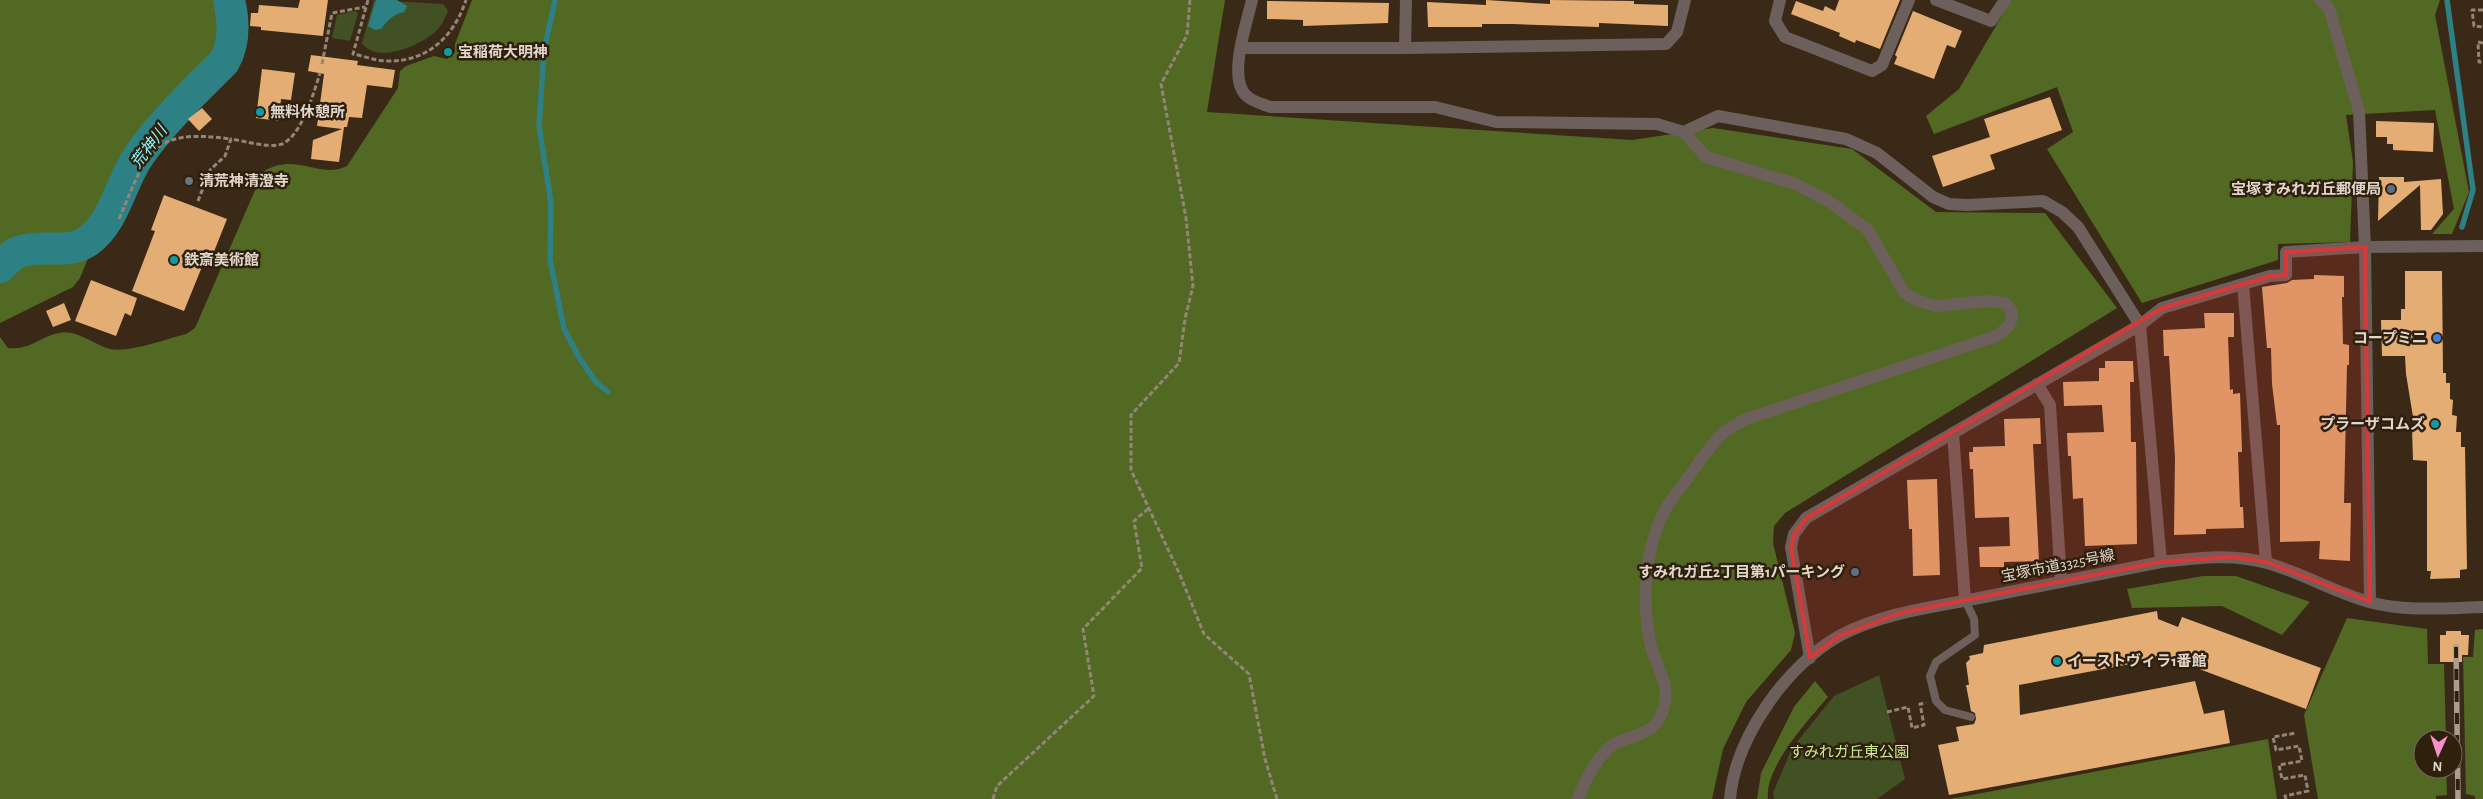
<svg xmlns="http://www.w3.org/2000/svg" width="2483" height="799" viewBox="0 0 2483 799" font-family="'Alegreya Sans','Noto Sans JP',sans-serif">
<style>
.green{fill:#415123}
.forest{fill:#526923}
.water{fill:#2d8185}
.lines{fill:none;stroke-linecap:round;stroke-linejoin:round}
.stream{stroke:#2d8185;stroke-width:5.5}
.river{stroke:#2d8185;stroke-width:32}
.building{fill:#e4ad73}
.path{stroke:#938577;stroke-width:3;stroke-dasharray:5 2.5;stroke-linecap:butt}
.service{stroke:#6c5f5c;stroke-width:8}
.minor{stroke:#6c5f5c;stroke-width:12}
.tertiary{stroke:#6c5f5c;stroke-width:12}
.rail-casing{stroke:#aa9d90;stroke-width:5.5}
.rail{stroke:#2f1f0d;stroke-width:4;stroke-dasharray:11;stroke-linecap:butt}
.marked{fill:#d73938;fill-opacity:0.2;stroke:#d73938;stroke-width:4;stroke-linejoin:round}
.culture-dot{fill:#0f9aa8;stroke:#2f1f0d;stroke-width:2}
.worship-dot{fill:#6b7280;stroke:#2f1f0d;stroke-width:2}
.service-dot{fill:#5c6f8a;stroke:#2f1f0d;stroke-width:2}
.shop-dot{fill:#3f7fe0;stroke:#2f1f0d;stroke-width:2}
.labels{text-anchor:middle;dominant-baseline:central;stroke-width:5;stroke-linejoin:round;paint-order:stroke}
.poi-label{font-size:15px;font-weight:bold;fill:#e1d6cb;stroke:#2f1f0d;text-anchor:start}
.street-label{font-size:15px;fill:#e1d6cb;stroke:#2f1f0d}
.park-label{font-size:15px;fill:#caed8c;stroke:#2f1f0d}
.water-label{font-size:16px;font-style:italic;fill:#88f7fd;stroke:#2f1f0d}
</style>
<rect width="100%" height="100%" fill="#3a2916"/>
<g class="green">
<path d="M 374,0 L 443,4 L 448,11 C 445,18 442,25 436,31 C 422,45 376,65 362,43 Z"/>
<polygon points="355,11 358,13 350,41 332,38 337,15"/>
<polygon points="1879,675 1905,779 1877,799 1774,799 1773,793 1792,748 1834,696"/>
</g>
<g class="forest">
<polygon points="0,0 222,0 227,39 223,51 175,102 132,154 122,174 80,278 73,287 0,323"/>
<path d="M 472,0 L 1225,0 L 1207,112 L 1632,140 L 1713,128 L 1852,149 L 1936,212 L 2045,213 L 2117,308 L 1785,513 L 1774,526 L 1773,543 L 1795,633 L 1791,650 L 1746,702 L 1723,749 L 1712,799 L 0,799 L 0,337 L 8,348 C 32,350 38,337 59,333 C 76,329 94,345 110,349 C 129,353 166,339 186,334 L 195,328 L 263,172 C 295,151 320,180 347,166 L 398,88 L 400,71 L 406,66 L 434,56 L 447,59 L 455,52 L 455,44 Z"/>
<polygon points="2011,0 2440,0 2435,15 2469,192 2452,234 2432,234 2454,209 2435,110 2346,115 2353,162 2350,242 2278,244 2278,260 2142,303 2047,149 2073,132 2057,87 1934,134 1926,116 1959,89"/>
<polygon points="2203,576 2236,576 2310,602 2282,635 2222,606 2132,608 2127,589"/>
<polygon points="2347,618 2427,629 2428,664 2444,664 2446,739 2423,739 2423,769 2446,769 2447,795 2436,796 2436,799 2318,799 2304,715"/>
<polygon points="2483,629 2483,799 2475,799 2475,796 2466,794 2463,657 2473,657 2475,630"/>
<path d="M 1815,681 L 1828,697 C 1809,719 1764,768 1768,799 L 1757,799 L 1761,773 L 1794,707 Z"/>
<polygon points="2268,739 2277,799 1950,799"/>
</g>
<path class="water" d="M 376,0 L 397,0 L 407,6 L 404,12 C 393,14 388,20 381,29 L 375,30 L 368,26 Z"/>
<g class="lines">
<g class="stream">
<polyline points="555,0 544,50 539,126 551,203 550,259 564,329 579,357 596,382 608,392"/>
<polyline points="2447,0 2473,190 2462,227"/>
</g>
<path class="river" d="M 0,267 C 5,263 9,257 14,254 C 37,242 68,256 88,241 C 115,222 121,180 140,154 C 164,120 195,91 224,62 C 235,43 234,21 229,0"/>
</g>
<g class="building">
<polygon points="300,0 328,0 323,36 261,30 261,27 250,26 251,13 258,13 259,5 298,8"/>
<polygon points="1486,0 1550,4 1550,0 1634,1 1634,4 1668,5 1668,26 1599,23 1599,27 1513,24 1482,24 1482,27 1428,27 1427,2 1486,5"/>
<polygon points="1839,0 1900,0 1880,49 1856,40 1855,43 1839,36 1840,33 1791,14 1796,1 1823,11 1825,6 1835,11"/>
<polygon points="1267,1 1389,3 1388,23 1303,26 1303,20 1267,19"/>
<polygon points="1913,11 1962,31 1955,48 1947,45 1934,79 1894,64 1897,57 1895,55"/>
<polygon points="311,55 358,61 357,65 395,70 392,88 367,85 362,118 349,117 347,127 344,127 339,162 311,159 313,140 342,129 317,126 324,74 308,71"/>
<polygon points="262,69 295,73 291,100 281,99 279,121 256,118"/>
<polygon points="2050,97 2062,130 1990,155 1995,169 1943,187 1932,156 1990,137 1984,119"/>
<polygon points="202,108 212,119 199,131 188,119"/>
<polygon points="2376,121 2434,123 2433,152 2393,150 2393,144 2387,144 2387,137 2376,137"/>
<polygon points="2379,177 2404,177 2404,182 2441,179 2443,214 2431,230 2421,230 2420,185 2378,221"/>
<polygon points="164,195 227,219 213,254 208,252 184,311 132,291 155,231 151,230"/>
<polygon points="2405,271 2442,271 2443,373 2446,373 2446,383 2450,383 2450,399 2453,400 2452,415 2457,416 2456,432 2461,432 2461,447 2465,447 2467,569 2460,570 2460,578 2430,579 2431,571 2427,571 2427,461 2413,460 2412,429 2415,429 2406,374 2405,356 2382,356 2381,320 2401,320 2401,309 2405,309"/>
<polygon points="2314,275 2344,276 2344,297 2342,297 2343,344 2349,345 2349,365 2347,365 2344,503 2351,503 2350,561 2319,559 2320,541 2280,542 2280,425 2277,425 2272,384 2271,348 2267,348 2262,287 2287,283 2292,280 2314,279"/>
<polygon points="91,280 137,298 131,316 125,313 116,336 75,321"/>
<polygon points="64,303 71,320 53,327 46,311"/>
<polygon points="2204,313 2234,313 2234,337 2228,337 2230,390 2233,389 2233,394 2240,393 2242,452 2238,452 2240,507 2243,507 2244,528 2206,529 2206,534 2174,535 2175,458 2169,356 2164,356 2163,330 2205,328"/>
<polygon points="2105,361 2133,361 2134,382 2130,382 2131,442 2136,442 2137,544 2085,546 2083,498 2073,499 2071,456 2068,456 2067,433 2104,432 2102,405 2064,406 2063,382 2099,381 2099,368 2105,368"/>
<polygon points="2040,418 2041,444 2033,444 2039,561 2004,562 2004,567 1980,567 1979,547 2010,546 2009,517 1975,518 1973,469 1970,469 1969,452 1973,452 1973,447 2005,446 2004,419"/>
<polygon points="1937,479 1940,575 1913,576 1912,529 1909,529 1907,480"/>
<polygon points="2157,611 2158,619 2178,627 2182,617 2321,668 2306,709 2167,657 2019,685 2020,715 2195,681 2204,714 2224,710 2230,743 1949,795 1938,745 1959,741 1956,727 1974,724 1976,719 1975,713 1971,711 1966,685 1969,685 1966,663 1970,659 1969,656 1983,653 1984,645"/>
<polygon points="2446,631 2461,631 2461,635 2469,635 2468,655 2462,655 2462,662 2440,662 2440,635 2446,635"/>
</g>
<g class="lines">
<g class="path">
<path d="M 368,0 L 353,54 C 364,56 376,61 387,61 C 428,62 454,36 466,0"/>
<polyline points="1190,0 1187,35 1161,84 1186,218 1193,286 1185,319 1179,363 1131,415 1131,470 1180,575 1204,634 1249,674 1265,759 1277,799"/>
<polyline points="2483,10 2472,10 2474,26 2483,27"/>
<polyline points="2483,43 2478,42 2479,62 2483,62"/>
<polyline points="322,64 332,13 365,7"/>
<path d="M 198,201 L 210,170 L 225,156 L 231,139 C 245,141 264,147 278,145 C 300,142 314,92 320,73"/>
<path d="M 119,219 C 148,151 151,128 231,139"/>
<polyline points="1887,712 1908,707 1912,728 1924,725 1920,704 1926,703"/>
<polyline points="993,799 997,786 1094,696 1083,629 1142,568 1134,521 1149,508"/>
<polyline points="2286,799 2285,796 2308,791 2305,775 2282,779 2279,765 2302,761 2299,746 2276,750 2273,737 2296,733"/>
</g>
<polyline class="service" points="1965,600 1974,619 1975,635 1936,662 1930,676 1936,701 1945,710 1971,717"/>
<g class="minor">
<path d="M 1252,0 C 1247,23 1226,81 1248,97 C 1254,102 1263,104 1270,107 L 1435,107 L 1496,122 L 1657,124 L 1684,132 L 1706,157 L 1796,184 L 1830,202 L 1868,230 L 1904,292 L 1916,300 L 1936,306 L 1986,301 L 2005,303 L 2012,311 C 2013,325 2006,330 1994,337 L 1749,418 C 1740,422 1730,427 1723,433 C 1710,445 1700,461 1690,475 C 1682,487 1670,499 1664,512 C 1644,551 1642,599 1650,642 C 1656,671 1675,686 1660,717 C 1652,735 1631,735 1616,743 C 1599,752 1584,782 1578,799"/>
<polyline points="1780,0 1775,21 1785,37 1872,71 1882,65 1909,0"/>
<polyline points="1936,0 1991,21 2005,0"/>
<polyline points="2320,0 2329,8 2359,111 2365,247 2370,602"/>
<polyline points="1242,48 1405,48 1406,0"/>
<polyline points="1405,48 1666,44 1677,32 1685,0"/>
<polyline points="1684,132 1718,116 1846,139 1877,153 1933,197 1949,204 1967,205 2043,201 2062,212 2078,227 2140,325 2161,562"/>
<polyline points="2243,284 2266,562"/>
<polyline points="2037,384 2050,405 2061,582"/>
<polyline points="1953,433 1965,600"/>
<polyline points="1810,658 1791,547 1794,534 1806,518 2140,325 2162,308 2270,276 2286,275 2286,252 2365,247 2483,246"/>
</g>
<path class="tertiary" d="M 1730,799 C 1735,738 1787,664 1841,635 C 1883,613 1933,607 1979,598 C 2040,586 2100,574 2161,562 C 2196,558 2232,553 2267,563 C 2302,573 2334,592 2369,602 C 2405,612 2446,608 2483,607"/>
<g class="rail-casing">
<polyline id="rail" points="2456,647 2458,799"/>
</g>
<use href="#rail" class="rail"/>
</g>
<path class="marked" d="M 2365,247 L 2370,602 L 2266,562 L 2233,557 L 2161,562 L 1901,613 L 1840,636 L 1810,658 L 1791,547 L 1794,534 L 1806,518 L 2162,308 L 2270,276 L 2286,275 L 2286,252 Z"/>
<g class="culture-dot">
<circle cx="448" cy="52" r="5"/>
<circle cx="260" cy="112" r="5"/>
<circle cx="174" cy="260" r="5"/>
<circle cx="2435" cy="424" r="5"/>
<circle cx="2057" cy="661" r="5"/>
</g>
<circle class="worship-dot" cx="189" cy="181" r="5"/>
<g class="service-dot">
<circle cx="2391" cy="189" r="5"/>
<circle cx="1855" cy="572" r="5"/>
</g>
<circle class="shop-dot" cx="2437" cy="338" r="5"/>
<g class="labels">
<g class="poi-label">
<text x="458" y="52">宝稲荷大明神</text>
<text x="270" y="112">無料休憩所</text>
<text x="199" y="181">清荒神清澄寺</text>
<text x="2381" y="189" text-anchor="end">宝塚すみれガ丘郵便局</text>
<text x="184" y="260">鉄斎美術館</text>
<text x="2427" y="338" text-anchor="end">コープミニ</text>
<text x="2425" y="424" text-anchor="end">プラーザコムズ</text>
<text x="1845" y="572" text-anchor="end">すみれガ丘2丁目第1パーキング</text>
<text x="2067" y="661">イーストヴィラ1番館</text>
</g>
<g class="street-label">
<text transform="translate(2058 566) rotate(-11)">宝塚市道3325号線</text>
</g>
<g class="park-label">
<text x="1849" y="752">すみれガ丘東公園</text>
</g>
<g class="water-label">
<text transform="translate(149 147) rotate(-53)">荒神川</text>
</g>
</g>
<g transform="translate(2438 754) rotate(183)"><circle r="24" fill="#2f1f0d" stroke="#766859"/>
<path d="M0-4L9 19L0 12L-9 19Z" fill="#f890cb"/>
<text y="-8" font-size="14" font-weight="bold" text-anchor="middle" fill="#e1d6cb">N</text>
</g>
</svg>
